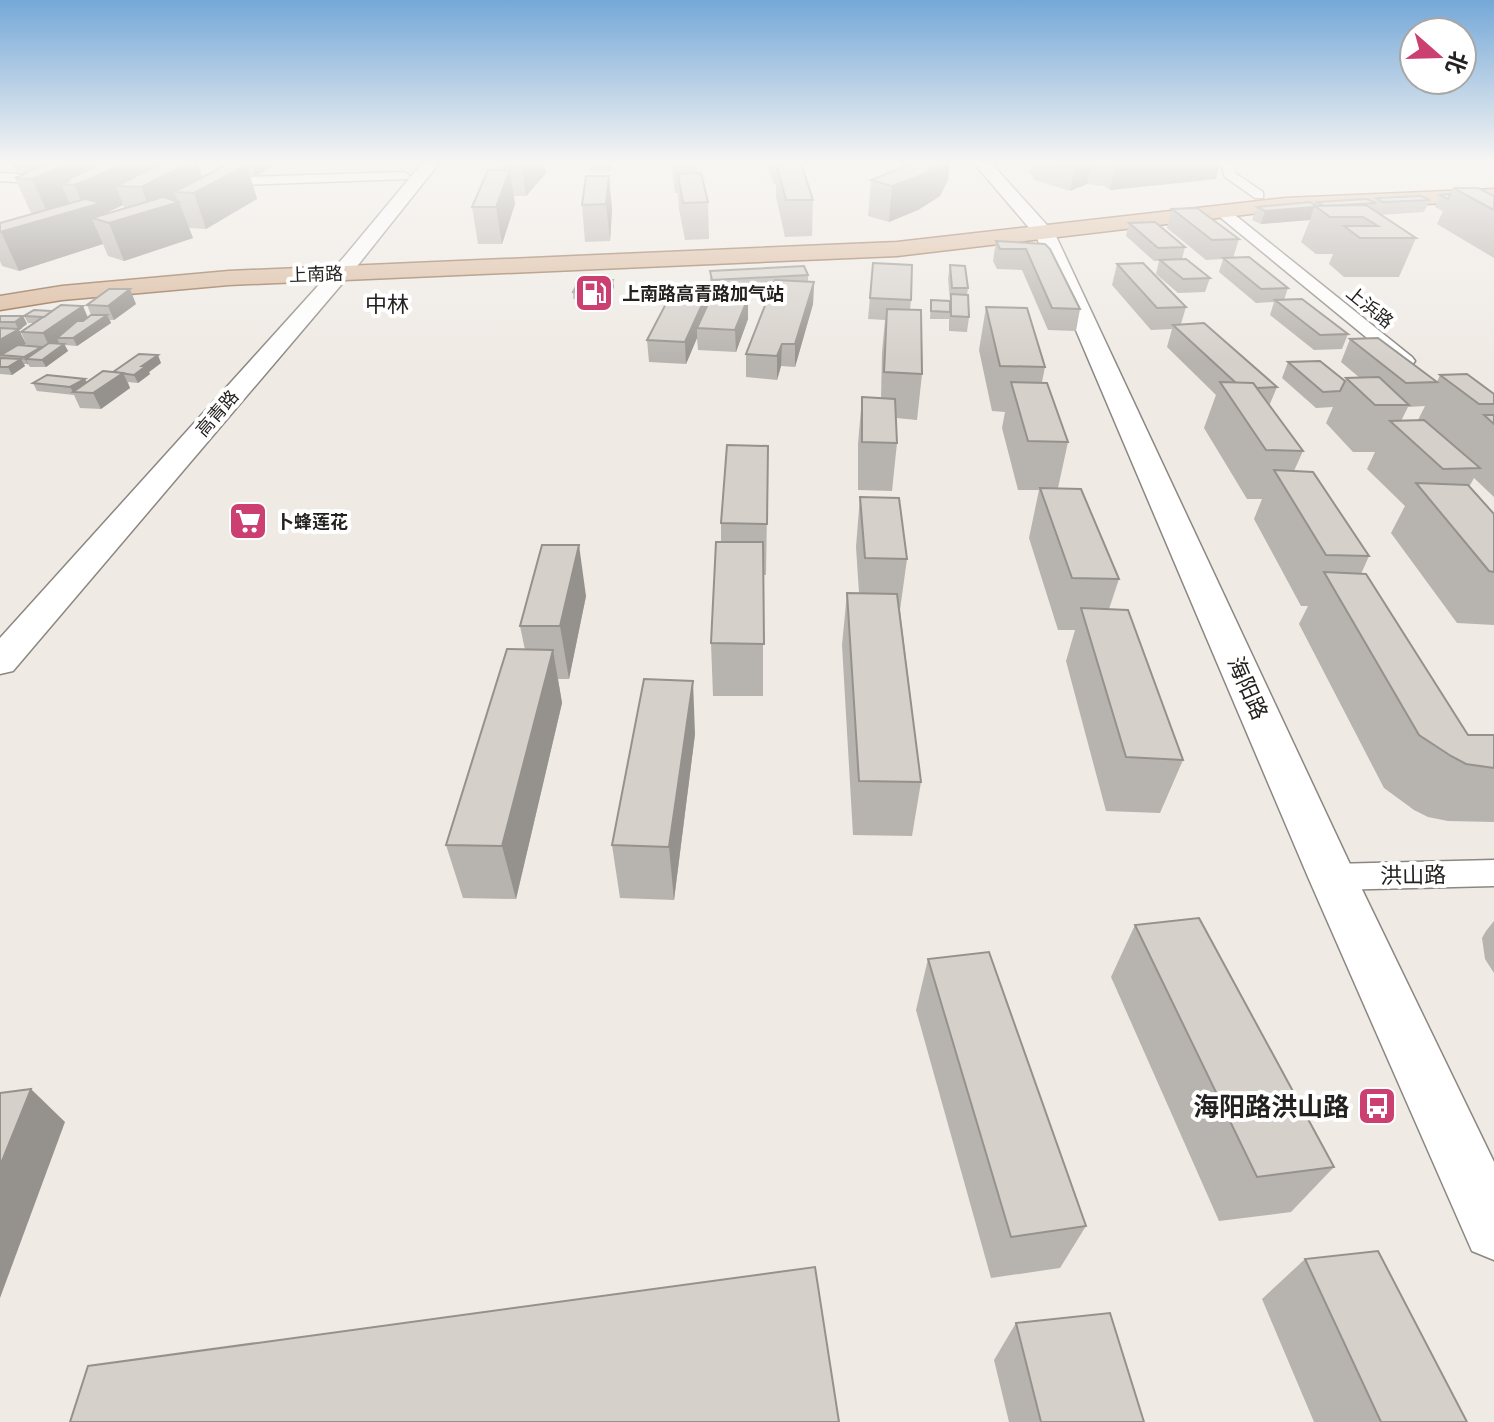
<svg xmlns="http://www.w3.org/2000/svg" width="1494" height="1422" viewBox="0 0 1494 1422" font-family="'PT Sans','Noto Sans SC',sans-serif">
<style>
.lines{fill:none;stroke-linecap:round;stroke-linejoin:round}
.street-casing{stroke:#8c8782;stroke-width:3}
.secondary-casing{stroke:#8c8782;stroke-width:3}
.primary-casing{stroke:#8b6646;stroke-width:3}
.street{fill:#fff;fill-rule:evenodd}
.secondary{fill:#fff;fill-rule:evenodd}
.primary{fill:#dab99d;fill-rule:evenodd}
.wall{fill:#b7b3ae;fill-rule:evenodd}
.shaded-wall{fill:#95928d;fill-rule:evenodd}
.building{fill:#d5d0ca;stroke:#95928d;stroke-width:2}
.labels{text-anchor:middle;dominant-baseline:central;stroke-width:8;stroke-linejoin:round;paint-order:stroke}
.far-street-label{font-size:18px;fill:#242220;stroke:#fff}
.far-poi-label{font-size:18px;font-weight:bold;fill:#242220;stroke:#fff;text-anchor:start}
.far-quarter-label{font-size:22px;fill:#242220;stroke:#fff}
.street-label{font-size:22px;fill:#242220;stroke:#fff}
.near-poi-label{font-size:26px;font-weight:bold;fill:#242220;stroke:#fff;text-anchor:end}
</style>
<rect width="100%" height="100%" fill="#efeae4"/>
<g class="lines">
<g class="street-casing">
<g id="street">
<polygon points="1221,162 1233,162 1235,173 1263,192 1263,198 1255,198 1225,177"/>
<polygon points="404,172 410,176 408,179 213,186 207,182 213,178"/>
<polygon points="0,173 51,176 57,180 51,184 0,181"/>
<polygon points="1215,207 1225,207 1412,357 1415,361 1412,365 1400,365 1215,213"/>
<polygon points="1494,860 1494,886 1332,890 1320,886 1315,877 1320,868 1332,864"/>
</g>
</g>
<g class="secondary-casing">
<g id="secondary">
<polygon points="423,162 440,162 358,265 13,671 0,674 0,638 344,257"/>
<polygon points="973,162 990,162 1055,234 1356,877 1494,1162 1494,1260 1472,1251 1308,877 1036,236"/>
</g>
</g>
<g class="primary-casing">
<polygon id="primary" points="1494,189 1494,201 1285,210 897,256 229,285 62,300 0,310 0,296 62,286 229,271 897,242 1285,198"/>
</g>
<use href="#street" class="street"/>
<use href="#secondary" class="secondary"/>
<use href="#primary" class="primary"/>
</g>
<g class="wall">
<path d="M 20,162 L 197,162 L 202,177 L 234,164 L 233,162 L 279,162 L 255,177 L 250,177 L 257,199 L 206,229 L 189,228 L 193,238 L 124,261 L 108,256 L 103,244 L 19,271 L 2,266 L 0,261 L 0,223 L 34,213 L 31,213 L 15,178 L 24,174 L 24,173 L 27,172 L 15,171 L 12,165 ZM 123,205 L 125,209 L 106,214 L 106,213 Z"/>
<polygon points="500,162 545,162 546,173 526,196 513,196 515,204 502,244 478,244 472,207 501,170"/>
<polygon points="589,162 613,162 610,171 590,171"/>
<polygon points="672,162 697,162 697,173 708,202 709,239 685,240 679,209 678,193 675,193"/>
<polygon points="766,162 800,162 813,200 812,236 785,237 776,197 776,184 774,184"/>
<polygon points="912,162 950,162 948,180 940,196 918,210 889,222 868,216 871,180 913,163"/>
<polygon points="1029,162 1220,162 1216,179 1110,190 1104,186 1087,184 1070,191 1035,180 1029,172 1031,162"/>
<polygon points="609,176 612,210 610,241 585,242 582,205"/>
<polygon points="1453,188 1494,195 1494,258 1437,224 1443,211 1435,207 1440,195 1450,194"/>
<polygon points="1376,198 1430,200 1424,212 1380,215 1416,238 1399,277 1344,277 1329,264 1333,254 1316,254 1301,242 1310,220 1261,224 1252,220 1257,207 1315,205 1317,202 1374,203"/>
<polygon points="1172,209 1239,239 1233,258 1288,288 1284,300 1348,334 1342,349 1314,350 1270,315 1274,302 1256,303 1219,272 1223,259 1206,260 1167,228"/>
<polygon points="1129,223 1185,247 1182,259 1210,278 1205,292 1178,293 1156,274 1159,261 1154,261 1126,236"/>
<polygon points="996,241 1045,244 1080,309 1076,331 1048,330 1022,270 997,269 993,261"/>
<polygon points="873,263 911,300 910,310 922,374 917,420 896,418 897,443 892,491 858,490 858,444 862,397 881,398 882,352 885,320 868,319"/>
<polygon points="1117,264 1186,307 1181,324 1277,387 1269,406 1303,451 1294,471 1369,556 1361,574 1468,735 1494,735 1494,822 1448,821 1428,817 1414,810 1384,788 1299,624 1308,606 1301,606 1254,519 1262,499 1247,499 1204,428 1216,395 1167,347 1172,329 1151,330 1112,285"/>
<polygon points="950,265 968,288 967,295 969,317 967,332 949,331 949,319 930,319 931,300 950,301 948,279"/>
<polygon points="710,271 808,275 808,282 814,282 813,304 795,367 781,366 777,380 746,377 746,354 771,291 712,294 710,285"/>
<polygon points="614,287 608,300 573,299 573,292"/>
<polygon points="706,296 706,308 748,298 748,319 736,352 698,350 697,338 686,364 649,362 647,340"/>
<polygon points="136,304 114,320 110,320 111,323 77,346 65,345 68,351 46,367 30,367 28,364 24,364 25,366 12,375 0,374 0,316 23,316 27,324 19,330 26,344 24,345 27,346 21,332 34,323 28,323 24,316 88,318 91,315 87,305"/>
<polygon points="986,307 1045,367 1042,382 1068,442 1058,488 1119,579 1109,609 1183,760 1160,813 1106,811 1066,661 1075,630 1058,630 1029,538 1039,490 1018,490 1002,428 1005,412 992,411 979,350"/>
<path d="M 1350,339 L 1437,382 L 1440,375 L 1494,394 L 1494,497 L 1474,478 L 1469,487 L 1494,514 L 1494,625 L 1457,623 L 1391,533 L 1405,506 L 1367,469 L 1375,452 L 1353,452 L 1326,423 L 1333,407 L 1316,408 L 1282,378 L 1288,362 L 1345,381 L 1346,378 L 1360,378 L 1341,362 ZM 1425,406 L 1418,420 L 1401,421 L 1408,407 Z"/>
<polygon points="161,363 149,372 150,374 138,383 128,382 130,388 101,409 80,408 74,395 37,391 33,383 85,379 86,382 113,372"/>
<polygon points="768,446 766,575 763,575 763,696 713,696 711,643 721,542 721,523"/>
<polygon points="860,497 907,559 900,610 921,782 912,836 853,835 842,645 847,593 859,593 856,547"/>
<polygon points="586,596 569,679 558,679 562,703 516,899 463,898 446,845 525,650 520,626"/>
<polygon points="695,734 674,900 620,898 612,845"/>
<polygon points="1494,921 1494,973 1485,959 1482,938 1486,931"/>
<polygon points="1135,925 1334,1167 1291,1212 1219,1221 1111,977"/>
<polygon points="928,959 1086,1226 1060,1268 991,1278 916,1010"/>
<polygon points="1305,1259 1467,1422 1314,1422 1262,1299"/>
<polygon points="1016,1323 1144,1422 1009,1422 994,1360"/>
</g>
<g class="shaded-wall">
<path d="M 73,162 L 83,162 L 90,179 L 127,162 L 145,162 L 150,174 L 191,162 L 197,162 L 205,187 L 247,165 L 257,199 L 206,229 L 194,193 L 174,192 L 178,202 L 179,202 L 193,238 L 124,261 L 109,223 L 94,219 L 92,219 L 103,244 L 19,271 L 1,232 L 84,208 L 74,185 L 70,180 L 66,180 L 68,184 L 61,184 L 70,204 L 48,214 L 32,179 ZM 116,186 L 141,187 L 150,210 L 110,223 L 106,213 L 123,205 Z"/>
<polygon points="152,162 166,162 155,170"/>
<polygon points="251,162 279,162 255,177"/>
<polygon points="521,162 545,162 546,173 526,196"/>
<polygon points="943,162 950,162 948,180 940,196 918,210 889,222 892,186"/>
<polygon points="1089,162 1092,162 1087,184 1070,191 1075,168"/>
<polygon points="1158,162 1220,162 1216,179 1110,190 1115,166"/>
<polygon points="510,170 515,204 502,244 496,207"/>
<polygon points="609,176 612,210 610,241 606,204"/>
<polygon points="1314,207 1310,220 1261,224 1265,211"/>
<polygon points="613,280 614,287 608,300 607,293"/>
<polygon points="814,282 813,304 795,367 795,344"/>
<polygon points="130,289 136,304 114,320 108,306"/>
<polygon points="706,296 706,318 697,328 697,338 686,364 685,342"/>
<polygon points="748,298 748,319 736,352 735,330"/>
<polygon points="83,306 89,320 57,338 59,342 50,348 43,333"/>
<polygon points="107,315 111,323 77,346 73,338"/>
<polygon points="23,316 27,324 19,330 26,344 7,356 1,355 2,359 0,354 0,334 18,329 15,322"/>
<polygon points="64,344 68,351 46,367 42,360"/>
<polygon points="782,344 781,366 777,380 777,356"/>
<polygon points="41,347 44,354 26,359 28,364 28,365 24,357"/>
<polygon points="158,355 161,363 149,372 150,374 138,383 134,375 142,366"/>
<polygon points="21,359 25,366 12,375 8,367"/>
<polygon points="123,373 130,388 101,409 93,393"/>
<polygon points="85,379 88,386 73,392 70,387"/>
<polygon points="579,545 586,596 569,679 560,626"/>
<polygon points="553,650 562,703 516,899 502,846"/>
<polygon points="693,681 695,734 674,900 669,847"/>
<polygon points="31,1089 65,1122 0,1298 0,1166"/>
</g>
<g class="building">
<polygon points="20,162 25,162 27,166 12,165"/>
<polygon points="52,162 73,162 32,179 15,178 27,173 24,173"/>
<polygon points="105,162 127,162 86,181 74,185 61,184 70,180 66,180"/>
<polygon points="165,162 191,162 141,187 116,186"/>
<polygon points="916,162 943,162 922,175 892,186 871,180"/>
<polygon points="1055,162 1089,162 1075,168"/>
<polygon points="1105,162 1158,162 1115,166 1109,162"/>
<polygon points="776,163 801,163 813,200 786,200"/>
<polygon points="228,164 247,165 194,193 174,192"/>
<polygon points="488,170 510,170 496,207 472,207"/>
<polygon points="701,173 708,202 683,203 678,174"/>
<polygon points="586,176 609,176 606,204 582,205"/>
<polygon points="1453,188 1478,188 1494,196 1494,210"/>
<polygon points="1450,194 1448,199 1440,195"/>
<polygon points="1421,196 1430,200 1383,202 1376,198"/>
<polygon points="163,197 179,202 109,223 92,218"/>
<polygon points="85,199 101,203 0,232 0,223"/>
<polygon points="1367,199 1376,203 1324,206 1317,202"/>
<polygon points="1310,202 1317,206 1314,207 1265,211 1257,207"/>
<polygon points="1366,205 1416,238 1360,238 1344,226 1378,226 1363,217 1330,217 1315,206"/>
<polygon points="1197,208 1239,239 1212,240 1172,209"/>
<polygon points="1155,222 1185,247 1158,248 1129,223"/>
<polygon points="996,241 1045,244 1050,249 1080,309 1052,308 1026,249 1000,249"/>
<polygon points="1249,257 1288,288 1261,289 1223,258"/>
<polygon points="1186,259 1210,278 1183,279 1160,260"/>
<polygon points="873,263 912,265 911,300 870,298"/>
<polygon points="1143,263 1186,307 1157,308 1117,264"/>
<polygon points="950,265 965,266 968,288 952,288"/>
<polygon points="804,266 808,275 712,280 710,271"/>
<polygon points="580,279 613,280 607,293 573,292"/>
<polygon points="775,280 814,282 795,344 782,344 777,356 746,354"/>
<polygon points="109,289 130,289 108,306 87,305"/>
<polygon points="671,294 706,296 685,342 647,340"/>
<polygon points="951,294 968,295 969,317 951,316"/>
<polygon points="712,295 748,298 735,330 697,328"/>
<polygon points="1302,299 1348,334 1320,335 1275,300"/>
<polygon points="931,300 950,301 950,312 931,311"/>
<polygon points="61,305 83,306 43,333 21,332"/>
<polygon points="986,307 1027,308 1045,367 1000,366"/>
<polygon points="887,309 921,310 922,374 884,372"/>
<polygon points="34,310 52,311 44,317 24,316"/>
<polygon points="91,315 107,315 73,338 57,338 77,321 83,321"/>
<polygon points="0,316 23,316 15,322 0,322"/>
<polygon points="1204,323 1277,387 1257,388 1253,383 1236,383 1173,325"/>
<polygon points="0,328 19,329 0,340"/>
<polygon points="1378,338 1437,382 1406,383 1350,339"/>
<polygon points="49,343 64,344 42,360 26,359"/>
<polygon points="18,345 41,347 24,357 1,355"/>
<polygon points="139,354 158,355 142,366 146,366 134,375 113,372"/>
<polygon points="0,358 21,359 8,367 0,367"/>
<polygon points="1320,361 1345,381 1340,391 1323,392 1288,362"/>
<polygon points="103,371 123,373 93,393 73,392"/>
<polygon points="1467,374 1494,394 1494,404 1479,404 1440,375"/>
<polygon points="47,375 85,379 70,387 33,383"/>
<polygon points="1379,377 1409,405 1375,405 1346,378"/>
<polygon points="1011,382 1047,383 1068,442 1028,441"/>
<polygon points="1220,382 1253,383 1303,451 1266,450"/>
<polygon points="862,397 895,399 897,443 862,442"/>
<polygon points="1484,415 1494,415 1494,424"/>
<polygon points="1424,420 1480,468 1443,469 1390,421"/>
<polygon points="727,445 768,446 767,524 721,523"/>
<polygon points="1274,470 1313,472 1369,556 1326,555"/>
<polygon points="1416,483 1468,485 1494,514 1494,572 1489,571"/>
<polygon points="1040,488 1081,489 1119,579 1072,578"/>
<polygon points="860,497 899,498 907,559 865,558"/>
<polygon points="716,542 763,542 764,644 711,643"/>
<polygon points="542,545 579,545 560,626 520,626"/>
<polygon points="1324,572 1366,574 1468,735 1494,735 1494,768 1466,764 1451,756 1419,735"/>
<polygon points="847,593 897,594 921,782 859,781"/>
<polygon points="1081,608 1128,610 1183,760 1126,757"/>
<polygon points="507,649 553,650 502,846 446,845"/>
<polygon points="644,679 693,681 669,847 612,845"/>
<polygon points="1199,918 1334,1167 1257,1177 1135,925"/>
<polygon points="989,952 1086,1226 1011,1237 928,959"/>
<polygon points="31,1089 0,1166 0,1093"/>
<polygon points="1378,1251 1467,1422 1381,1422 1305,1259"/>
<polygon points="815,1267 839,1422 70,1422 88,1366"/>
<polygon points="1110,1313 1144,1422 1041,1422 1016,1323"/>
</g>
<linearGradient id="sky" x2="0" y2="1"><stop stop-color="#75a8d8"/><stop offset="0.45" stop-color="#f8f6f3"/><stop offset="1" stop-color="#f8f6f3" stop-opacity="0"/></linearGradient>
<rect width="1494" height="361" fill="url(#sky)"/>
<defs>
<g id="fuel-square" transform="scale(2)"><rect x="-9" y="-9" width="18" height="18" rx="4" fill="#cb3f71" stroke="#fff"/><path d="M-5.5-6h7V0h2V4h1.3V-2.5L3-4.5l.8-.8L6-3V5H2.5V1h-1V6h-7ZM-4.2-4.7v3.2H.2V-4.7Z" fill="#fff"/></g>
<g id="supermarket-square" transform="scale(2)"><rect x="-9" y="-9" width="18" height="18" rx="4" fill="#cb3f71" stroke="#fff"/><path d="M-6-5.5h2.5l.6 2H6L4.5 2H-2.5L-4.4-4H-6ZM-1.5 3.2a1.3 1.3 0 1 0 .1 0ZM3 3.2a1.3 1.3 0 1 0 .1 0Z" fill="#fff"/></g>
<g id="bus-square" transform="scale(2)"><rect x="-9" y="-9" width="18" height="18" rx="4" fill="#cb3f71" stroke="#fff"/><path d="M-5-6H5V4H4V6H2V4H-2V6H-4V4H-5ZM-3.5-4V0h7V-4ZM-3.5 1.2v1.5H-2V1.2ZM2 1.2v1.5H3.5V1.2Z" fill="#fff"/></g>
</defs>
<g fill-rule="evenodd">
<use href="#fuel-square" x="594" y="293"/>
<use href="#supermarket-square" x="248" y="521"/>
<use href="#bus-square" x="1377" y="1106"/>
</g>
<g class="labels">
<g class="far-street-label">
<text transform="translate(316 274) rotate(-2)">上南路</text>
<text transform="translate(1370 307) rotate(39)">上浜路</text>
<text transform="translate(217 413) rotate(-49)">高青路</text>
</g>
<g class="far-poi-label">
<text x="622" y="293">上南路高青路加气站</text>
<text x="276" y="521">卜蜂莲花</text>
</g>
<g class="far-quarter-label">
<text x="387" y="304">中林</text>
</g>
<g class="street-label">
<text transform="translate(1248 688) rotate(66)">海阳路</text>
<text transform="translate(1413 875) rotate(-1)">洪山路</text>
</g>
<g class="near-poi-label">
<text x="1349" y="1106">海阳路洪山路</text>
</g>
</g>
<g transform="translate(1438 56) rotate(110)"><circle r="38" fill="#ffffff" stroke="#a7a7a6" stroke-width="2"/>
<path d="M0-6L14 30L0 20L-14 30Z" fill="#cb3f71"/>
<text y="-12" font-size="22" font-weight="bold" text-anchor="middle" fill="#242220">北</text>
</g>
</svg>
